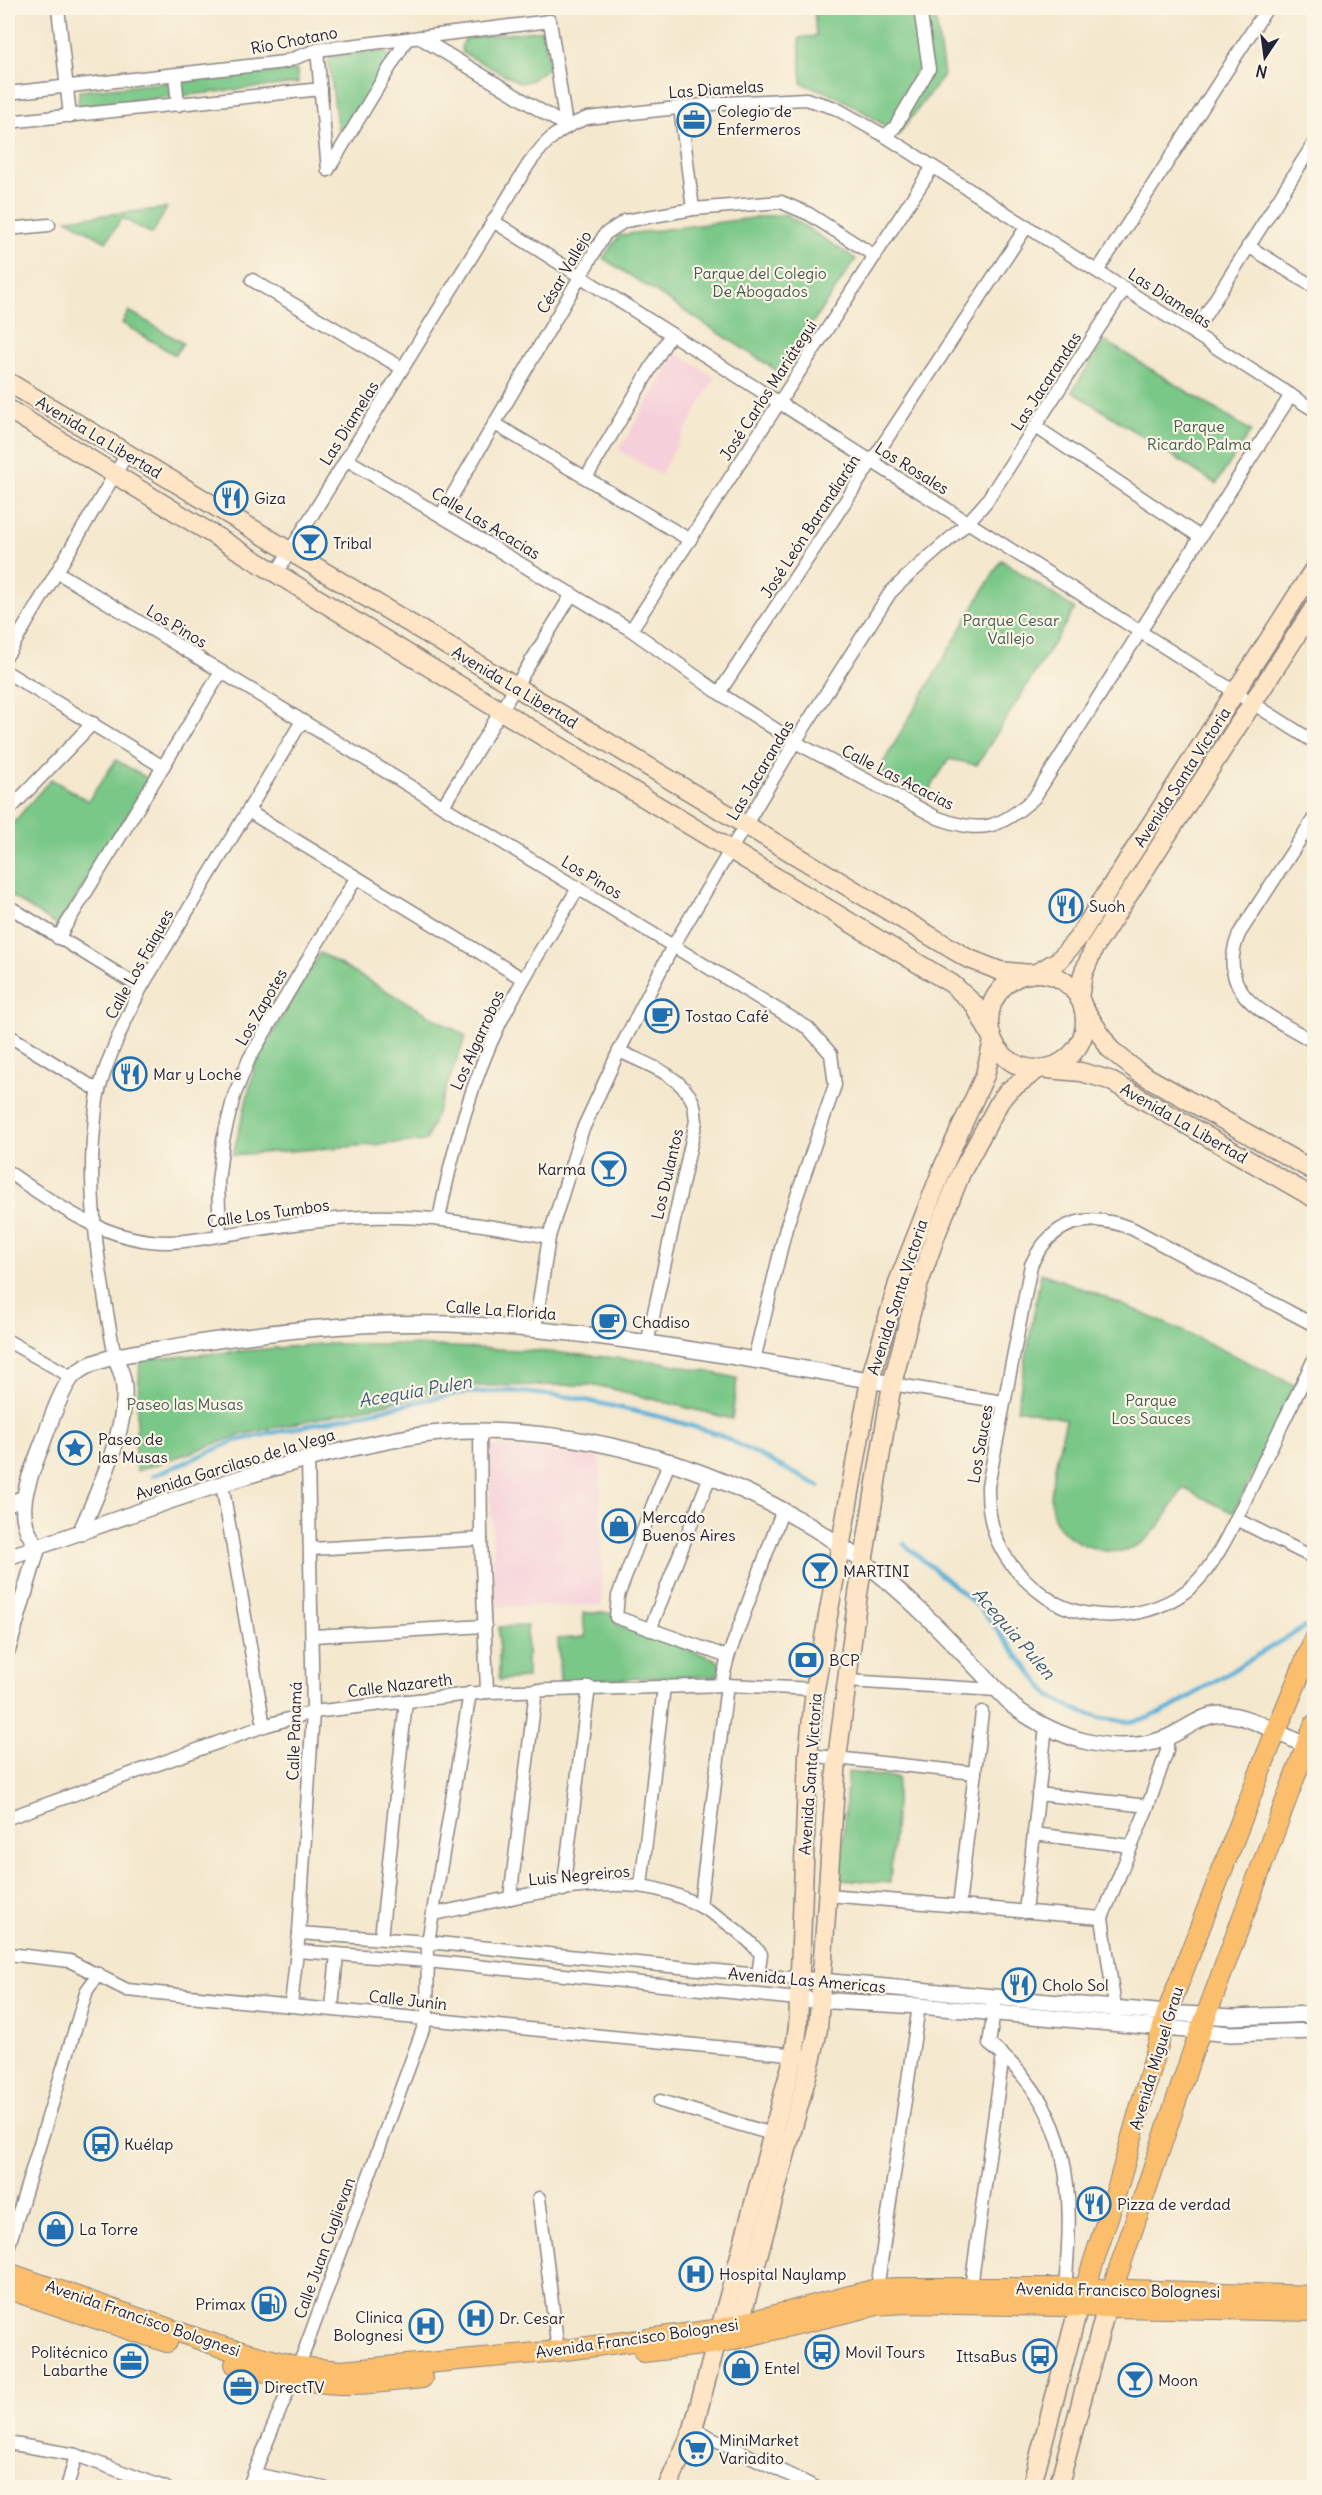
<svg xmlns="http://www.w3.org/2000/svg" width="1322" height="2495" viewBox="0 0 1322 2495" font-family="Delius,sans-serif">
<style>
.built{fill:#f5cfd9}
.green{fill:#7ac888;stroke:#4e7562;stroke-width:1.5}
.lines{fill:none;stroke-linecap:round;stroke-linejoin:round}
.stream{stroke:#5bb0d7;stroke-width:4.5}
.minor-casing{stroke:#8b8584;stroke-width:15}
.tertiary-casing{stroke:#8b8584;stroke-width:18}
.secondary-casing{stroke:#8b8584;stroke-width:21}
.primary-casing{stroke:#8b8584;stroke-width:22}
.minor{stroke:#fff;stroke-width:12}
.tertiary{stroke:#fff;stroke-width:15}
.secondary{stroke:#fde5c5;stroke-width:18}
.primary{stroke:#fabe6d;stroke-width:20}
.labels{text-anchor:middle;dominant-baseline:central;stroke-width:4.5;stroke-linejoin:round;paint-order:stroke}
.street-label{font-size:16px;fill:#22223b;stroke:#fcf5e5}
.poi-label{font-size:16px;fill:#22223b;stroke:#fcf5e5;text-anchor:start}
.park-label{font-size:16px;fill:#415c56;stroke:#fcf5e5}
.water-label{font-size:18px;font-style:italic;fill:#395b79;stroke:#fcf5e5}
</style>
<rect width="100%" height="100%" fill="#fcf5e5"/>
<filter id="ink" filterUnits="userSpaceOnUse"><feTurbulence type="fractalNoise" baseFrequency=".0167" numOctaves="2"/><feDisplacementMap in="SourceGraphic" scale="12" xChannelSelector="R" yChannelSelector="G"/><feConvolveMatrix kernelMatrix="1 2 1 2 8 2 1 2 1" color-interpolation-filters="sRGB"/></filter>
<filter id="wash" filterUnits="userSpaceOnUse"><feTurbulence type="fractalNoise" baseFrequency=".008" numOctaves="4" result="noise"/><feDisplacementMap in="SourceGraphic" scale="24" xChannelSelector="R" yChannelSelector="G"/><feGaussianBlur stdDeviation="1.35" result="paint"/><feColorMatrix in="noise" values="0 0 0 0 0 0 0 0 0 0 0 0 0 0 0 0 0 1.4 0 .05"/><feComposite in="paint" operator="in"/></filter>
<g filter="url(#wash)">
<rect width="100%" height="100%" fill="#f4e8ce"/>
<g class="built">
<polygon points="677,353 715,378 660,475 619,450"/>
<polygon points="489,1446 600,1457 602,1605 495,1607"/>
</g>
<g class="green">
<path d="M 814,8 L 934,8 L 944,75 L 898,135 C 868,114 838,93 802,84 L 799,38 L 816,36 Z"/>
<polygon points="544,30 549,67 532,80 520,83 463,53 461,47 466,38"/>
<polygon points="385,51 391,58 345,132 338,131 328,57"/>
<polygon points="297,70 298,83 78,107 79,91"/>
<polygon points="167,208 152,234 122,218 106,242 67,219"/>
<polygon points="785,214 856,259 779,372 603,258 620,235"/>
<polygon points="129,311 183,343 175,355 122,323"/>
<polygon points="1105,341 1251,431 1216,484 1072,391"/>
<polygon points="1001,560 1075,609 977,765 949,759 925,796 879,770"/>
<polygon points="116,760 150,780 58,926 8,894 8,829 51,779 88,801"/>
<polygon points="320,953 466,1036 426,1141 233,1155 256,1062"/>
<path d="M 1041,1273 C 1129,1304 1212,1344 1296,1386 L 1235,1510 L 1231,1512 L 1183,1488 C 1159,1528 1139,1568 1085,1545 C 1071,1539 1058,1530 1053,1514 C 1046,1489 1061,1444 1066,1419 L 1017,1409 Z"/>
<polygon points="322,1344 390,1344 537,1351 662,1362 737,1378 732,1419 596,1385 466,1386 241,1435 137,1471 135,1455 140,1360"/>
<polygon points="583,1613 614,1613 617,1624 715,1659 721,1664 717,1676 560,1681 558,1639 585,1637"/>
<polygon points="527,1626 527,1678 499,1680 499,1627"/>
<polygon points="848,1772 898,1778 890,1883 840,1879"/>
</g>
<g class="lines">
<g class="stream">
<polyline points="153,1476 235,1441 459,1393 509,1391 571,1397 661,1417 718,1434 819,1486"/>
<polyline points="904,1544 978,1606 1050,1696 1074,1709 1101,1718 1129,1722 1148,1718 1169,1709 1304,1627"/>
</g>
</g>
</g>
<g filter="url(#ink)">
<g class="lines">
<g class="minor-casing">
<g id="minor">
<polyline points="58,8 70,116"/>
<polyline points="419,37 566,126"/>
<polyline points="317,50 328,170"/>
<polyline points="175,75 178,105"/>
<polyline points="8,93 284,62 317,50 550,21 566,126"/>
<polyline points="680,107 693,209"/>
<polyline points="8,122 321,89"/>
<polyline points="885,136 895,127 929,69 921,15"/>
<polyline points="328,170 407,39"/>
<polyline points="493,221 1314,742"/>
<polyline points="8,229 49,225"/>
<polyline points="1248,246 1314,287"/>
<polyline points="1098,270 1267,8"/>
<polyline points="252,280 402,368"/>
<polyline points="1194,333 1314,143"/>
<polyline points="495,424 690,540"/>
<polyline points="1036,427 1200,537"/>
<path d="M 346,459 L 631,630 L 719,693 L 795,742 L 938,818 C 982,834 999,829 1034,798 L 1291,395"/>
<polyline points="586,478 671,334"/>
<polyline points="441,515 605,234 625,221 693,209 781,202 809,214 875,256"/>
<polyline points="57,572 808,1028 831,1054 835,1085 786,1228 754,1360"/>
<path d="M 277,572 L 528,165 C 546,140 558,129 587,118 L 722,103 L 806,99 L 835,108 L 885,136 L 1314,410"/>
<polyline points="631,630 932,168"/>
<polyline points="8,654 127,454"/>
<polyline points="8,673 163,767"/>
<polyline points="719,693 1027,226"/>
<polyline points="443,806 572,594"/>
<polyline points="8,811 93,723"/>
<polyline points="248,811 523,979"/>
<path d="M 1314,818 L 1239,934 C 1213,997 1270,1015 1314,1042"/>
<polyline points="8,906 141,988"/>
<polyline points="58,938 221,672"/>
<polyline points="8,1035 99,1091"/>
<path d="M 619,1051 C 643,1063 681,1074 693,1102 C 695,1107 695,1115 696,1121 L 647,1344"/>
<path d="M 8,1172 C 51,1201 96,1235 150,1241 C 179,1245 207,1237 236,1233 C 269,1227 302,1223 336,1219 C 407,1212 479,1223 549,1237"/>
<path d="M 439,1219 C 452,1151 470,1085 500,1023 C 523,976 552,933 578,888"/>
<polyline points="220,1235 218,1182 223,1140 234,1096 249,1059 356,878"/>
<path d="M 1314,1325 L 1133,1229 C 1088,1211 1052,1220 1031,1265 L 988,1486 C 987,1537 1006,1568 1046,1597 C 1090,1628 1166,1619 1201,1577 C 1222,1552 1236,1519 1250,1490 C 1271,1446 1293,1403 1314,1359"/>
<path d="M 535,1329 L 549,1237 L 582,1131 L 619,1051 L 673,946 L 795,742 L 890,593 C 921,561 958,536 986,502 L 1125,288"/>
<polyline points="8,1341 72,1377"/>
<path d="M 115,1358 C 102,1285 88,1214 93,1140 C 95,1123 95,1105 99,1090 C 109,1054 125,1021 141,988 L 302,721"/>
<polyline points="892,1384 1003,1402"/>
<polyline points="480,1431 481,1539 487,1692"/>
<polyline points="670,1460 618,1596 616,1617 728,1657"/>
<polyline points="222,1484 264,1726"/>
<polyline points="1236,1519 1314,1558"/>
<polyline points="311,1549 481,1539"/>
<polyline points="650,1630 710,1476"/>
<polyline points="313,1636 485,1626"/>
<polyline points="847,1681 997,1690"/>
<polyline points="721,1685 728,1657 783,1509"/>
<polyline points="808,1755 975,1773"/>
<polyline points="1038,1794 1148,1806"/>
<polyline points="8,1818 264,1726 313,1712 487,1692 727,1685 815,1689"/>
<polyline points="1034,1834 1131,1846"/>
<polyline points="641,1886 664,1686"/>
<polyline points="563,1890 589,1687"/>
<polyline points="828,1895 1102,1918"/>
<polyline points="510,1898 536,1690"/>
<polyline points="700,1906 727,1685"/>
<polyline points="959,1906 982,1712"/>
<polyline points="1025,1912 1046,1727"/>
<path d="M 433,1914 C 494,1902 577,1880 638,1886 C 682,1890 733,1921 761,1954 L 758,1975"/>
<polyline points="299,1933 428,1942 799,1979"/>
<polyline points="381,1938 406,1701"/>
<polyline points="297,1951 427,1961 798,1999"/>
<polyline points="8,1954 70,1961 127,1990 799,2055"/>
<path d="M 995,2004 L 989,2044 C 1073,2108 1074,2192 1065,2288"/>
<polyline points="291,2005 299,1933 313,1712 308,1457"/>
<polyline points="332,2008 337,1954"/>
<polyline points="1116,2014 1102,1918 1148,1806 1167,1751 1167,1738"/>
<polyline points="660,2101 779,2136"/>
<polyline points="539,2198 558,2351"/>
<polyline points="8,2248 87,1990 99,1974"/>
<polyline points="971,2287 1003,2055"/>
<polyline points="877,2289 919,2006"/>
<polyline points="693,2429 817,2488"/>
<polyline points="8,2443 76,2455 166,2488"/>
<polyline points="254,2474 324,2488"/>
<polyline points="67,2488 76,2455"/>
<polyline points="248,2488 304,2352 427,2018 428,1942 470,1693"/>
</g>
</g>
<g class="tertiary-casing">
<g id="tertiary">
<polyline points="8,1504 24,1498"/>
<path d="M 80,1533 C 97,1495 131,1421 123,1380 C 122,1372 118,1365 115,1358"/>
<path d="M 38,1547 C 11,1517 28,1481 41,1447 C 48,1429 60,1391 72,1377 C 92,1355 145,1352 173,1347 C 264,1332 356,1321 448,1324 C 597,1329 745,1359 892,1384"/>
<path d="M 8,1557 C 122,1519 236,1473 354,1448 C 395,1439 439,1430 481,1431 C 619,1433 751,1479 861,1560 C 918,1602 965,1657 1014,1707 C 1057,1738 1114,1758 1166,1738 C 1184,1731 1200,1715 1221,1714 C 1245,1713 1284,1736 1307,1746"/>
<polyline points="8,1649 38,1547"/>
<polyline points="799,1979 1167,2013 1233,2017 1314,2014"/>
<polyline points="798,1999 919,2006 1231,2034 1314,2031"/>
</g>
</g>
<g class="secondary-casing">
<g id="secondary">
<polyline points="8,382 967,958 1000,971 1030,974"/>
<polyline points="8,409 501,711 952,984 974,1004 991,1036"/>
<polyline points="1037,973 1059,960 1078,938 1314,569"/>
<circle cx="1037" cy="1021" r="48"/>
<polyline points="1079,998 1083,974 1094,948 1314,608"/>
<polyline points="1085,1010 1110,1049 1138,1072 1314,1171"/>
<polyline points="1047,1069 1081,1072 1109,1080 1314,1198"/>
<polyline points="736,2337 812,2057 818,2029 837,1759 858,1594 892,1384 918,1286 937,1232 961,1173 1000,1101 1008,1091 1037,1070"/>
<polyline points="667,2488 693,2429 794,2055 798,2026 808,1755 815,1689 870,1380 899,1280 944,1165 985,1075 993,1041"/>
<polyline points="1031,2488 1079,2305"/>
<polyline points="1058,2488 1107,2306"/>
</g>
</g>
<g class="primary-casing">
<g id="primary">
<polyline points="8,2273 219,2346 298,2367 341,2371 558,2351 721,2329 877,2289 898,2288 1065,2288 1314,2296"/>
<polyline points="8,2289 167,2342"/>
<polyline points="1081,2301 1118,2186 1167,2013 1268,1751 1314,1640"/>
<polyline points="1108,2302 1193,2051 1314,1725"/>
<polyline points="644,2352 718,2343 877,2305 904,2303 1314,2311"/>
<path d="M 235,2364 C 269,2373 303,2383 339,2384 C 366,2385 394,2381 422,2378"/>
</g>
</g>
<use href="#minor" class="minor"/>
<use href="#tertiary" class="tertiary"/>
<use href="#secondary" class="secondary"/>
<use href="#primary" class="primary"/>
</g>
</g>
<defs>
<g id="office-ring" transform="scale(1.725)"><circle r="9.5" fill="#fcf5e5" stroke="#1f6fb2" stroke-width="1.5"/><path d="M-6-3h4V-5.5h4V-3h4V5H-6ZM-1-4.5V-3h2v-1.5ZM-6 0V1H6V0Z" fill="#1f6fb2"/></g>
<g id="restaurant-ring" transform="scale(1.725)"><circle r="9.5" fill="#fcf5e5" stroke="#1f6fb2" stroke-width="1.5"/><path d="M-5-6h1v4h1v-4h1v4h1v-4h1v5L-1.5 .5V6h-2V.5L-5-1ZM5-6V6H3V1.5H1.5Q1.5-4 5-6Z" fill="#1f6fb2"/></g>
<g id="bar-ring" transform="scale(1.725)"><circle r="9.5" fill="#fcf5e5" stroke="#1f6fb2" stroke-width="1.5"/><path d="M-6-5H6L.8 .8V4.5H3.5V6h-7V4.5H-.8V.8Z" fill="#1f6fb2"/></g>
<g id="cafe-ring" transform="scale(1.725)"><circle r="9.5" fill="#fcf5e5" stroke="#1f6fb2" stroke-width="1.5"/><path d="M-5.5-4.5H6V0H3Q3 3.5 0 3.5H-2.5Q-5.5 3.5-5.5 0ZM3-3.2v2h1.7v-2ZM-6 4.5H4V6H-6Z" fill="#1f6fb2"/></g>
<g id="sight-ring" transform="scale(1.725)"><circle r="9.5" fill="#fcf5e5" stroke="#1f6fb2" stroke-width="1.5"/><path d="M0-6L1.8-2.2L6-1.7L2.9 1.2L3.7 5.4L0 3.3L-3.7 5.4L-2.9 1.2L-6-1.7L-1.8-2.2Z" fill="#1f6fb2"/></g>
<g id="shop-ring" transform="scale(1.725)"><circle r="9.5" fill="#fcf5e5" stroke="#1f6fb2" stroke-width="1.5"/><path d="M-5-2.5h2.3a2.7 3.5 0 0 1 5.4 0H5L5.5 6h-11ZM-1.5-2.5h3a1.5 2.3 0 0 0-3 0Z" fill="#1f6fb2"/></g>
<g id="bank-ring" transform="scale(1.725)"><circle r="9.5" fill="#fcf5e5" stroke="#1f6fb2" stroke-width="1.5"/><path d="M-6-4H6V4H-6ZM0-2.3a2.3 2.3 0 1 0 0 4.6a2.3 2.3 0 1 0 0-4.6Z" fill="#1f6fb2"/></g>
<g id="bus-ring" transform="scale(1.725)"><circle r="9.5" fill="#fcf5e5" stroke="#1f6fb2" stroke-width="1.5"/><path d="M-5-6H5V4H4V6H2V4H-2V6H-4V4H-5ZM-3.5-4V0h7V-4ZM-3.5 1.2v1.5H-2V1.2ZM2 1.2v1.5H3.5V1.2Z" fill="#1f6fb2"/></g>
<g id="hospital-ring" transform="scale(1.725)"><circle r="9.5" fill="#fcf5e5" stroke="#1f6fb2" stroke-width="1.5"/><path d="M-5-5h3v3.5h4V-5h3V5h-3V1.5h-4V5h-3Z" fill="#1f6fb2"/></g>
<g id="fuel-ring" transform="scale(1.725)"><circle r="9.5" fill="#fcf5e5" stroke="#1f6fb2" stroke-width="1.5"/><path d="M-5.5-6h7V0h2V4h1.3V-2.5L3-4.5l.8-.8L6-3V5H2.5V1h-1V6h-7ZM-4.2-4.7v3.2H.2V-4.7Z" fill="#1f6fb2"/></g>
<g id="supermarket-ring" transform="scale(1.725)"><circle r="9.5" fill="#fcf5e5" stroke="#1f6fb2" stroke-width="1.5"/><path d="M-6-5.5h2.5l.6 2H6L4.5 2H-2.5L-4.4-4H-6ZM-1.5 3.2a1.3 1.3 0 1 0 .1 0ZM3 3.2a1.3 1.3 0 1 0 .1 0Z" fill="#1f6fb2"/></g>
</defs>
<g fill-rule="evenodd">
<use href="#office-ring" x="694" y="120"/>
<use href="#restaurant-ring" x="231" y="498"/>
<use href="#bar-ring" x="310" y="543"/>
<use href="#restaurant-ring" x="1066" y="906"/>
<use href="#cafe-ring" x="662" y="1016"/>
<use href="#restaurant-ring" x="130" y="1074"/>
<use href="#bar-ring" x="609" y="1169"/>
<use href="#cafe-ring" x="609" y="1322"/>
<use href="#sight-ring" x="75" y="1448"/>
<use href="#shop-ring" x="619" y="1526"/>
<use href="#bar-ring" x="820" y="1571"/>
<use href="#bank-ring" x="806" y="1660"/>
<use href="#restaurant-ring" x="1019" y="1985"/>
<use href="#bus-ring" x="101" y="2144"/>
<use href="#restaurant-ring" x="1094" y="2204"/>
<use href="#shop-ring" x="56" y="2229"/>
<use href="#hospital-ring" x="696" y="2274"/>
<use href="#fuel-ring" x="269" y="2304"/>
<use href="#hospital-ring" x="476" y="2318"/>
<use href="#hospital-ring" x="426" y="2326"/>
<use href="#bus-ring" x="822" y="2352"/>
<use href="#bus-ring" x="1040" y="2356"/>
<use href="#office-ring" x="131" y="2361"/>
<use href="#shop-ring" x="741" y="2368"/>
<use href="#bar-ring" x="1135" y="2380"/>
<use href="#office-ring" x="241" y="2387"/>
<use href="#supermarket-ring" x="696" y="2449"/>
</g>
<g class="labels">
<g class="street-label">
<text transform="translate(294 40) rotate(-11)">Río Chotano</text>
<text transform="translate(716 89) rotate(-4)">Las Diamelas</text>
<text transform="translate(564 272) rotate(-60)">César Vallejo</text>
<text transform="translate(1170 298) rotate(33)">Las Diamelas</text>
<text transform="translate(1046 381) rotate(-57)">Las Jacarandas</text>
<text transform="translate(768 390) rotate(-57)">José Carlos Mariátegui</text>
<text transform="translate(349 423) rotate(-58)">Las Diamelas</text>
<text transform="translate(99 437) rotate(31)">Avenida La Libertad</text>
<text transform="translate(912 468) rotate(32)">Los Rosales</text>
<text transform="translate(486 523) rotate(31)">Calle Las Acacias</text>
<text transform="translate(810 526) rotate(-57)">José León Barandiarán</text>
<text transform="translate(177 626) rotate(31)">Los Pinos</text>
<text transform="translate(515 687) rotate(31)">Avenida La Libertad</text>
<text transform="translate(760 770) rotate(-59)">Las Jacarandas</text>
<text transform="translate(898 777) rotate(27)">Calle Las Acacias</text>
<text transform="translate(1182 777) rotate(-57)">Avenida Santa Victoria</text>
<text transform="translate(592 877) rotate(31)">Los Pinos</text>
<text transform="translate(139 964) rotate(-61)">Calle Los Faiques</text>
<text transform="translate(261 1007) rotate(-60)">Los Zapotes</text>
<text transform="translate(477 1040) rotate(-66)">Los Algarrobos</text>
<text transform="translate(1184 1123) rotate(30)">Avenida La Libertad</text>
<text transform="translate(667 1174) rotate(-77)">Los Dulantos</text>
<text transform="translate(268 1213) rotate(-8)">Calle Los Tumbos</text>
<text transform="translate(897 1297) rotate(-72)">Avenida Santa Victoria</text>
<text transform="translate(501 1310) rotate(4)">Calle La Florida</text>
<text transform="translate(980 1444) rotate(-80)">Los Sauces</text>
<text transform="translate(235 1464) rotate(-17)">Avenida Garcilaso de la Vega</text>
<text transform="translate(400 1685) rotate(-7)">Calle Nazareth</text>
<text transform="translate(294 1731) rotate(-88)">Calle Panamá</text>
<text transform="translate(810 1774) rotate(-86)">Avenida Santa Victoria</text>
<text transform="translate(579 1875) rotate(-5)">Luis Negreiros</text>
<text transform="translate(807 1980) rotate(5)">Avenida Las Americas</text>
<text transform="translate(408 2000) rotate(6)">Calle Junín</text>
<text transform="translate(1156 2058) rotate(-73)">Avenida Miguel Grau</text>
<text transform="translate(324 2248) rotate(-70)">Calle Juan Cuglievan</text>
<text transform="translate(1118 2290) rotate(1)">Avenida Francisco Bolognesi</text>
<text transform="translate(143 2318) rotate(19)">Avenida Francisco Bolognesi</text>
<text transform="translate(637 2338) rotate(-8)">Avenida Francisco Bolognesi</text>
</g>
<g class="poi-label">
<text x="717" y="111">Colegio de<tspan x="717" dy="18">Enfermeros</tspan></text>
<text x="254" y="498">Giza</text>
<text x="333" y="543">Tribal</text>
<text x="1089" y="906">Suoh</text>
<text x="685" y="1016">Tostao Café</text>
<text x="153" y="1074">Mar y Loche</text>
<text x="586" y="1169" text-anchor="end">Karma</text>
<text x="632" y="1322">Chadiso</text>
<text x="98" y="1439">Paseo de<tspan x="98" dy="18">las Musas</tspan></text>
<text x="642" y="1517">Mercado<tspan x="642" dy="18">Buenos Aires</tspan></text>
<text x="843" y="1571">MARTINI</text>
<text x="829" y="1660">BCP</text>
<text x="1042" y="1985">Cholo Sol</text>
<text x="124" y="2144">Kuélap</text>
<text x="1117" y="2204">Pizza de verdad</text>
<text x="79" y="2229">La Torre</text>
<text x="719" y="2274">Hospital Naylamp</text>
<text x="246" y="2304" text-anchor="end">Primax</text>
<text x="403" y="2317" text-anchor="end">Clinica<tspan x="403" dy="18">Bolognesi</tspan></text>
<text x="499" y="2318">Dr. Cesar</text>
<text x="108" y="2352" text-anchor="end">Politécnico<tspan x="108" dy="18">Labarthe</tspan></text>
<text x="845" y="2352">Movil Tours</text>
<text x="1017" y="2356" text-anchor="end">IttsaBus</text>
<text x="764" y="2368">Entel</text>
<text x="1158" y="2380">Moon</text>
<text x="264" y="2387">DirectTV</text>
<text x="719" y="2440">MiniMarket<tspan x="719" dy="18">Variadito</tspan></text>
</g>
<g class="park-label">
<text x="760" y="273">Parque del Colegio<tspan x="760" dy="18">De Abogados</tspan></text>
<text x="1199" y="426">Parque<tspan x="1199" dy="18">Ricardo Palma</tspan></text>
<text x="1011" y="620">Parque Cesar<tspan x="1011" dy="18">Vallejo</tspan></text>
<text x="1151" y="1400">Parque<tspan x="1151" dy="18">Los Sauces</tspan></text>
<text x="185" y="1404">Paseo las Musas</text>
</g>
<g class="water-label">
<text transform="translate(415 1391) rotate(-10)">Acequia Pulen</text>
<text transform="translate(1014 1633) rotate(49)">Acequia Pulen</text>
</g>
</g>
<rect width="1322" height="2495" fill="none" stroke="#fcf5e5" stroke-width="30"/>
<g transform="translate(1265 57) rotate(193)" stroke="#fcf5e5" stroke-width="4.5" paint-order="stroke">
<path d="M0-4.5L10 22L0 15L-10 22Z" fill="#22223b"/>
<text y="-9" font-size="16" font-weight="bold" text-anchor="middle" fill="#22223b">N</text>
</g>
</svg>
